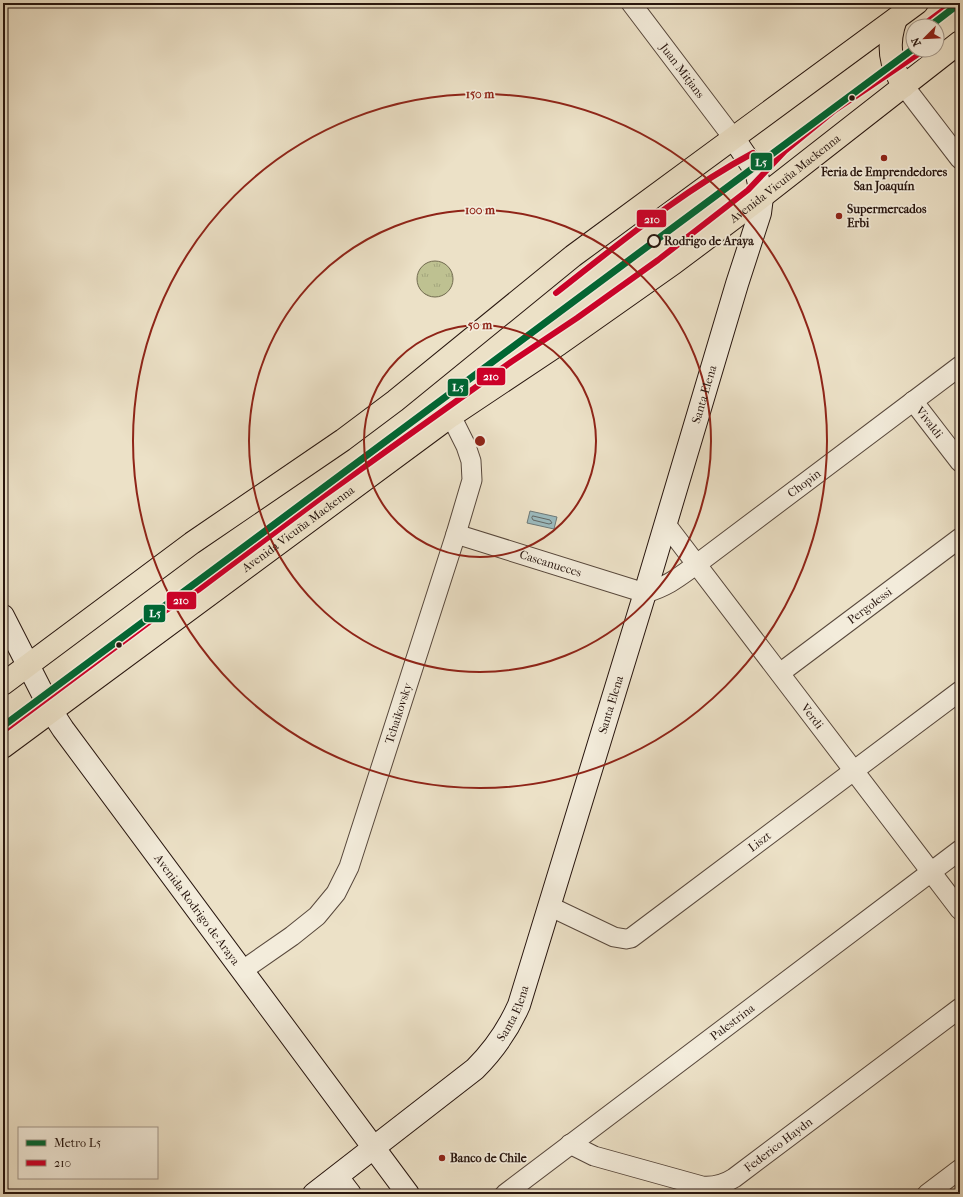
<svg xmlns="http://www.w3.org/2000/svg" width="963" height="1197" viewBox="0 0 963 1197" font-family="'IM FELL French Canon',serif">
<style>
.grass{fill:url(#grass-tufts);stroke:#726b50}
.water{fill:#9cbbbf;stroke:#6d7978}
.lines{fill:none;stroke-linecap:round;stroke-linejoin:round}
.shore{stroke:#626866;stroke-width:1}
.street-casing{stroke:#58483c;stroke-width:21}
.secondary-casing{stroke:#27150e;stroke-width:24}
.primary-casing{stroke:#27150e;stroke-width:24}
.street{stroke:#f3ecdb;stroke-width:19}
.secondary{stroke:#f3ecdb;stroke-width:22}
.primary{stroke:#ece1c7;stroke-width:22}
.bus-1-casing{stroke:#f3ecdb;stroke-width:9}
.bus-1{stroke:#cc0028;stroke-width:6}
.metro-1-casing{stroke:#f3ecdb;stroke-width:10}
.metro-1{stroke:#063;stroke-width:7}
.ring{fill:none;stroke:#8f2418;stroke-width:2}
.bus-dot{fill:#27150e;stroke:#f3ecdb;stroke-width:1.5}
.poi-dot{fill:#8f2418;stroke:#f3ecdb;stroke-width:1.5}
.stop-dot{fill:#f3ecdb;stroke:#27150e;stroke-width:2}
.labels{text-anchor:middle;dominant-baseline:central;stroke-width:3.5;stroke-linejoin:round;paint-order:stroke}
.street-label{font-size:12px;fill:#27150e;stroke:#f3ecdb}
.poi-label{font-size:12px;font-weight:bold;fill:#27150e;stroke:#f3ecdb;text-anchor:start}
.stop-label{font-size:12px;font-weight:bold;fill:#27150e;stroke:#f3ecdb;text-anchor:start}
.centre{fill:#8f2418;stroke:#f3ecdb;stroke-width:2}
.ring-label{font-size:12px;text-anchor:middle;font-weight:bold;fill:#8f2418;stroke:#f3ecdb;stroke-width:3.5;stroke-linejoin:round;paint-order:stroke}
.line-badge{stroke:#f3ecdb;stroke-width:1.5}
.badge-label{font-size:11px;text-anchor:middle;font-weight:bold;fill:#fff}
</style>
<defs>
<pattern id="grass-tufts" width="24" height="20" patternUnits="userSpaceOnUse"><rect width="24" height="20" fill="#bec191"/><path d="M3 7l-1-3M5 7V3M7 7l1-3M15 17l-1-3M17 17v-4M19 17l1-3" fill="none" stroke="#a3a57c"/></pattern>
</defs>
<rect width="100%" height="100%" fill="#ece1c7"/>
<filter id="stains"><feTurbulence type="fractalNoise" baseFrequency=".005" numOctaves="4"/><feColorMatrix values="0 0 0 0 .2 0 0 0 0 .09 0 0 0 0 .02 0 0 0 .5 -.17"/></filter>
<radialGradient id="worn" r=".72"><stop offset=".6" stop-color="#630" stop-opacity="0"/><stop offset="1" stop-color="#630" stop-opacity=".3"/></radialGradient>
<circle class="grass" cx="435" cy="279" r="18"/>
<polygon class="water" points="530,511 557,517 554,529 527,523"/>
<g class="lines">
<polygon class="shore" points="533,516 550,520 552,523 549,524 533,520 532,518"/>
<g class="street-casing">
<g id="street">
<path id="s1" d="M 631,3 L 734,139"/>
<polyline points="904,86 960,159"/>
<path id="s2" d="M 913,401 L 960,462"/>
<path id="s3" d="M 665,523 L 960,910"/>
<path id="s4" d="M 456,534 L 645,593 C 667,587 679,577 697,564 L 960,366"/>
<path id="s5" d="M 780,673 L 960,538"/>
<path id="s6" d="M 549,906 L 614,937 L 626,939 L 631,938 L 960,691"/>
<path id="s7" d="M 243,970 L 292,936 L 317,916 L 336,893 L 349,867 L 456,534 L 472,480 L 471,461 L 466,446 L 451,416"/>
<path id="s8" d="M 570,1144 L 594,1156 L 702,1186 C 714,1187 723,1185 734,1178 L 960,1008"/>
<path id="s9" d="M 505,1194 L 960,850"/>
<polyline points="927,1194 960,1169"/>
</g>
</g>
<g class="secondary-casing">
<g id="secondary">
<path id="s10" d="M 3,616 L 52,712 L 63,729 L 408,1194"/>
<polyline points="337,1177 350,1194"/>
<path id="s11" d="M 314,1194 L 475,1069 C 494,1050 508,1030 519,1005 L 645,593 L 737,284 L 760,213 L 762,197 L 757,175 L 751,164 L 734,139"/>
</g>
</g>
<g class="primary-casing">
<g id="primary">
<path d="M 896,19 C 887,43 889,65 904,86"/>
<polyline points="3,684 192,543 343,440 395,401 573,256 917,3"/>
<path id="s12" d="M 3,747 L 451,416 L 559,344 L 674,263 L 754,203 L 960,42"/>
</g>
</g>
<use href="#street" class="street"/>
<use href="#secondary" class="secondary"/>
<use href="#primary" class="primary"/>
<g class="bus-1-casing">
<g id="bus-1">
<polyline points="922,26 953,3"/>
<path d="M 556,293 C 620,243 682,191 753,153"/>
<polyline points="3,731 157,616 198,590 322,497 511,362 577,318 658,260 748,190 785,151 835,110 924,50"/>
</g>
</g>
<use href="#bus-1" class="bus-1"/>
<g class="metro-1-casing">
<g id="metro-1">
<polyline points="930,26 960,3"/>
<polyline points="3,726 913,49"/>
</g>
</g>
<use href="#metro-1" class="metro-1"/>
</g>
<g class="ring">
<circle cx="480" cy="441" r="116"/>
<circle cx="480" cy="441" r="231"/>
<circle cx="480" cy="441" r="347"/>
</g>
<g class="bus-dot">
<circle cx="852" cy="98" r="3.5"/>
<circle cx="119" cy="645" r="3.5"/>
</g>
<g class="poi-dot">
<circle cx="884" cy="158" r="4"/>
<circle cx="839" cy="216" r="4"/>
<circle cx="442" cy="1158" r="4"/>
</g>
<circle class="stop-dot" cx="654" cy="241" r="6"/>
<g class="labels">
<g class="street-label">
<text stroke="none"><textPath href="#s1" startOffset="85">Juan Mitjans</textPath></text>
<text stroke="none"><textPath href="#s12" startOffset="967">Avenida Vicuña Mackenna</textPath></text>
<text stroke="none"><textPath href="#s11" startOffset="920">Santa Elena</textPath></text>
<text stroke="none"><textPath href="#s2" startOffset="27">Vivaldi</textPath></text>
<text stroke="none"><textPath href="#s4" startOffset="392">Chopin</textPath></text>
<text stroke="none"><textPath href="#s12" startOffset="367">Avenida Vicuña Mackenna</textPath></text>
<text stroke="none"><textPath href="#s4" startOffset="99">Cascanueces</textPath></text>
<text stroke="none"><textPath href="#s5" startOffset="112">Pergolessi</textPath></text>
<text stroke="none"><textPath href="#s11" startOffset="596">Santa Elena</textPath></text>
<text stroke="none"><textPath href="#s7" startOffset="312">Tchaikovsky</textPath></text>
<text stroke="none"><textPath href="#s3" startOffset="243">Verdi</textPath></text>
<text stroke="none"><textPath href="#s6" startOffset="250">Liszt</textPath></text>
<text stroke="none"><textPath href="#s10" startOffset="353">Avenida Rodrigo de Araya</textPath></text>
<text stroke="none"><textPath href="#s11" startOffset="272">Santa Elena</textPath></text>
<text stroke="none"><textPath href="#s9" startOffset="285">Palestrina</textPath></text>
<text stroke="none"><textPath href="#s8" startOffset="228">Federico Haydn</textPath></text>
</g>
<g class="poi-label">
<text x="884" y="172" text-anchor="middle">Feria de Emprendedores<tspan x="884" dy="14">San Joaquín</tspan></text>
<text x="847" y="209">Supermercados<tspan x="847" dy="14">Erbi</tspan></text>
<text x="450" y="1158">Banco de Chile</text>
</g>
<g class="stop-label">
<text x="664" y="241">Rodrigo de Araya</text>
</g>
</g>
<circle cx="480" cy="441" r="6" class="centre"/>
<g class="ring-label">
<text x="480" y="98">150 m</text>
<text x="480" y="214">100 m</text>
<text x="480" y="329">50 m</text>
</g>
<g class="line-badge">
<rect x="750" y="152" width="23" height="19" rx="4" fill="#063"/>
<rect x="636" y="209" width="31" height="19" rx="4" fill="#cc0028"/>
<rect x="476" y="367" width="30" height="19" rx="4" fill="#cc0028"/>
<rect x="447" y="378" width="22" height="19" rx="4" fill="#063"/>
<rect x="166" y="591" width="31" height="19" rx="4" fill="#cc0028"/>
<rect x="143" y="604" width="23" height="19" rx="4" fill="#063"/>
</g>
<g class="badge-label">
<text x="761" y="166">L5</text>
<text x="652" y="223">210</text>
<text x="491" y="380">210</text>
<text x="458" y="391">L5</text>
<text x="181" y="604">210</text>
<text x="155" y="617">L5</text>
</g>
<rect width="963" height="1197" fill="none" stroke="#ece1c7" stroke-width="16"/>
<rect x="4" y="4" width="955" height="1189" fill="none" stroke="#27150e" stroke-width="2"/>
<rect x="8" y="8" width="947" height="1181" fill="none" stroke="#27150e"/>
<rect x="18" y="1127" width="140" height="52" fill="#f3ecdb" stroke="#a19689"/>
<rect x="26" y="1140" width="20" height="6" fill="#006633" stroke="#a19689"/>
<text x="54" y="1147" font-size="12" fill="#27150e">Metro L5</text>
<rect x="26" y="1160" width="20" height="6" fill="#cc0028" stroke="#a19689"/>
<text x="54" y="1167" font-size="12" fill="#27150e">210</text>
<g transform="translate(925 38) rotate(246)"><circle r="19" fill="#f3ecdb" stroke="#a19689"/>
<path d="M0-3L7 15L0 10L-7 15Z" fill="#8f2418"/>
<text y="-6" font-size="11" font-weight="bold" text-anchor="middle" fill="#27150e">N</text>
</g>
<rect width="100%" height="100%" filter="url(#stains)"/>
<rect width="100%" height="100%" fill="url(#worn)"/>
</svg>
